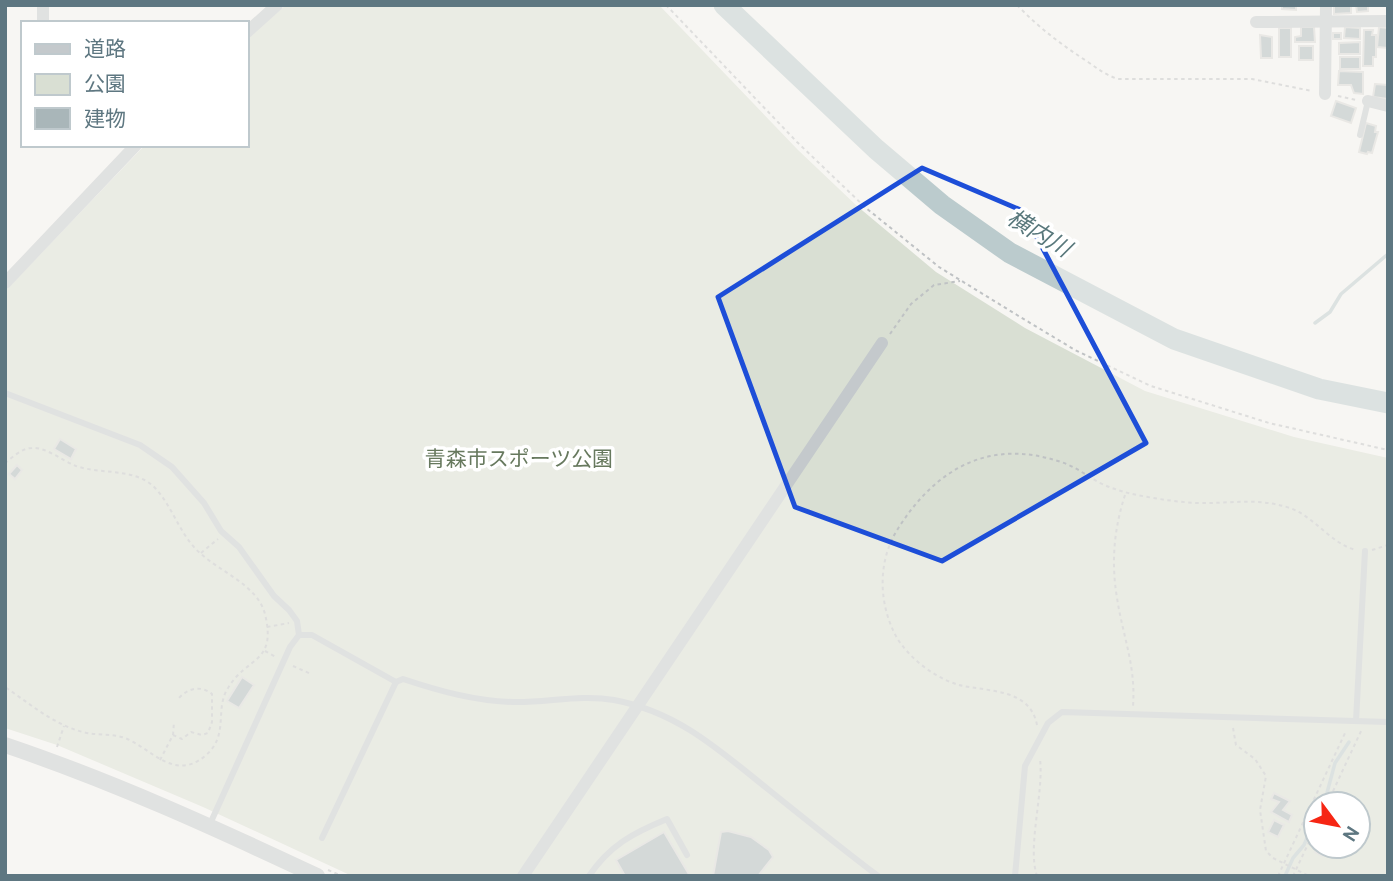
<svg xmlns="http://www.w3.org/2000/svg" width="1393" height="881" viewBox="0 0 1393 881" font-family="Overpass,'Noto Sans JP',sans-serif">
<style>
.green{fill:#d9dfd3;fill-rule:evenodd}
.lines{fill:none;stroke-linecap:round;stroke-linejoin:round}
.stream{stroke:#bbcbcd;stroke-width:3.5}
.river{stroke:#bbcbcd;stroke-width:21}
.building{fill:#a9b6b9;stroke:#d8d8d5;stroke-width:2}
.path{stroke:#bfc2c4;stroke-width:2;stroke-dasharray:3.5 3.5;stroke-linecap:butt}
.service{stroke:#c4c9cc;stroke-width:6}
.minor{stroke:#c4c9cc;stroke-width:12}
.tertiary{stroke:#c4c9cc;stroke-width:16}
.marked{fill:none;stroke:#1d4ed8;stroke-width:5;stroke-linejoin:round}
.labels{text-anchor:middle;dominant-baseline:central;stroke-width:7;stroke-linejoin:round;paint-order:stroke}
.park-label{font-size:21px;fill:#67795e;stroke:#fff}
.water-label{font-size:23px;font-style:italic;fill:#59787c;stroke:#fff}
</style>
<rect width="100%" height="100%" fill="#f7f6f3"/>
<path class="green" d="M 286,5 L 659,5 L 798,150 L 857,206 L 936,272 L 1025,328 L 1145,391 L 1294,437 L 1388,458 L 1388,876 L 352,876 L 203,807 L 57,745 L 5,728 L 5,291 L 145,145 L 247,145 L 247,38 ZM 1316,804 L 1358,804 L 1358,846 L 1316,846 Z"/>
<g class="lines">
<g class="stream">
<polyline points="1315,323 1330,312 1341,294 1388,254"/>
<polyline points="1324,804 1335,763 1349,742"/>
<polyline points="1285,876 1293,858 1304,845 1316,817"/>
</g>
<polyline class="river" points="724,5 876,149 942,205 1010,253 1174,339 1319,389 1388,403"/>
</g>
<g class="building">
<polygon points="1282,5 1302,5 1296,6 1296,10 1282,9"/>
<polygon points="1334,5 1351,5 1351,13 1334,14"/>
<polygon points="1356,5 1368,5 1368,11 1357,12"/>
<polygon points="1301,27 1314,27 1315,42 1295,42 1295,37 1301,36"/>
<polygon points="1345,27 1360,28 1360,39 1344,38"/>
<polygon points="1379,27 1388,28 1388,48 1377,47"/>
<rect x="1279" y="28" width="12" height="29"/>
<polygon points="1364,30 1373,30 1372,35 1376,35 1376,57 1373,57 1373,66 1363,66"/>
<rect x="1333" y="33" width="8" height="6"/>
<polygon points="1260,35 1272,37 1272,58 1261,58"/>
<polygon points="1360,42 1360,54 1339,54 1339,43"/>
<rect x="1299" y="46" width="14" height="14"/>
<rect x="1340" y="57" width="20" height="12"/>
<polygon points="1339,71 1363,72 1363,94 1354,93 1351,85 1338,85"/>
<polygon points="1375,84 1388,85 1388,99 1373,97"/>
<polygon points="1336,101 1356,108 1351,123 1331,116"/>
<polygon points="1366,123 1376,126 1375,132 1378,132 1372,153 1368,152 1367,154 1359,152"/>
<polygon points="60,439 76,449 71,459 54,449"/>
<polygon points="17,465 22,470 15,479 9,474"/>
<polygon points="242,677 254,685 239,708 227,701"/>
<polygon points="1274,793 1290,801 1283,810 1292,815 1289,822 1271,812 1279,802 1271,799"/>
<polygon points="1274,820 1284,825 1278,837 1268,832"/>
<polygon points="728,831 751,837 769,850 773,857 758,876 713,876 721,832"/>
<polygon points="664,832 690,876 625,876 616,860"/>
<polygon points="1319,846 1328,846 1322,856 1315,852"/>
</g>
<g class="lines">
<g class="path">
<polyline points="666,5 797,142 866,208 939,267 1017,315 1075,350 1151,386 1269,423 1388,450"/>
<path d="M 1017,5 C 1039,28 1062,45 1088,62 C 1098,69 1106,75 1118,79 L 1252,79 L 1312,91"/>
<polyline points="1338,96 1356,100"/>
<polyline points="890,334 911,304 934,285 960,281"/>
<path d="M 5,463 C 13,457 22,448 32,448 C 46,447 63,461 76,466 C 102,475 136,467 156,489 C 174,509 180,536 201,554 C 221,572 258,586 265,614 C 277,664 247,656 228,688 C 214,710 230,735 205,756 C 174,782 151,748 125,738 C 111,733 97,736 83,732 C 54,725 29,703 5,687"/>
<path d="M 1125,495 C 1114,529 1111,562 1117,598 C 1123,637 1136,666 1133,706"/>
<polyline points="1372,550 1388,545"/>
<polyline points="201,553 218,539"/>
<polyline points="267,627 289,623"/>
<polyline points="265,651 276,657"/>
<polyline points="293,666 311,674"/>
<path d="M 1037,725 C 1030,688 988,692 959,685 C 935,678 910,659 897,638 C 878,604 877,560 899,527 C 937,468 990,438 1061,462 C 1074,466 1086,475 1098,482 C 1114,490 1130,494 1148,497 C 1164,500 1180,502 1196,503 C 1230,504 1256,497 1290,508 C 1315,517 1331,544 1356,550"/>
<polyline points="1233,728 1236,745 1255,759 1266,776 1260,810 1266,851 1273,858 1309,876"/>
<path d="M 173,735 L 182,739 L 191,732 L 202,735 L 208,733 L 212,722 L 212,694 C 201,685 188,688 179,698"/>
<polyline points="57,747 64,726"/>
<polyline points="160,760 173,735 174,722"/>
<polyline points="1327,804 1362,729"/>
<polyline points="328,870 342,876"/>
<path d="M 1037,876 C 1027,847 1044,793 1040,759"/>
<polyline points="1278,876 1346,731"/>
<polyline points="1293,876 1316,827"/>
</g>
<g class="service">
<polyline points="1360,135 1368,101"/>
<polyline points="5,393 140,445 172,467 204,503 221,531 239,547 274,596 289,610 297,621 299,635"/>
<path d="M 396,682 L 403,679 C 439,691 475,701 513,702 C 546,703 580,694 614,700 C 678,712 719,750 769,790 C 805,819 841,848 878,876"/>
<polyline points="1356,721 1365,551"/>
<polyline points="210,824 290,647 299,635 312,635 396,682 322,838"/>
<path d="M 589,876 C 610,845 633,833 667,819 L 687,855"/>
<polyline points="1015,876 1025,766 1048,723 1062,712 1388,722"/>
</g>
<g class="minor">
<polyline points="43,5 43,23"/>
<polyline points="1256,22 1388,21"/>
<polyline points="247,32 277,5"/>
<polyline points="1325,94 1326,5"/>
<polyline points="1368,101 1388,106"/>
<polyline points="5,283 136,145"/>
<polyline points="523,876 882,343"/>
</g>
<path class="tertiary" d="M 5,745 C 112,781 215,828 317,876"/>
</g>
<path d="M0 0H1393V881H0ZM 922,168 L 1023,211 L 1146,443 L 942,561 L 795,507 L 718,297 Z" fill="#f7f6f3" fill-opacity=".55" fill-rule="evenodd"/>
<path class="marked" d="M 922,168 L 1023,211 L 1146,443 L 942,561 L 795,507 L 718,297 Z"/>
<g class="labels">
<g class="park-label">
<text x="519" y="460">青森市スポーツ公園</text>
</g>
<g class="water-label">
<text transform="translate(1038 235) rotate(31)">横内川</text>
</g>
</g>
<rect width="1393" height="881" fill="none" stroke="#5e7781" stroke-width="14"/>
<rect x="21" y="21" width="228" height="126" fill="#ffffff" stroke="#bfc9cd" stroke-width="2"/>
<rect x="35" y="44" width="35" height="10" fill="#c4c9cc" stroke="#bfc9cd" stroke-width="2"/>
<text x="84" y="56" font-size="21" fill="#5e7781">道路</text>
<rect x="35" y="74" width="35" height="21" fill="#d9dfd3" stroke="#bfc9cd" stroke-width="2"/>
<text x="84" y="91" font-size="21" fill="#5e7781">公園</text>
<rect x="35" y="108" width="35" height="21" fill="#a9b6b9" stroke="#bfc9cd" stroke-width="2"/>
<text x="84" y="126" font-size="21" fill="#5e7781">建物</text>
<g transform="translate(1337 825) rotate(122)"><circle r="33" fill="#ffffff" stroke="#bfc9cd" stroke-width="2"/>
<path d="M0-5L12 26L0 18L-12 26Z" fill="#f62614"/>
<text y="-10" font-size="19" font-weight="bold" text-anchor="middle" fill="#5e7781">N</text>
</g>
</svg>
